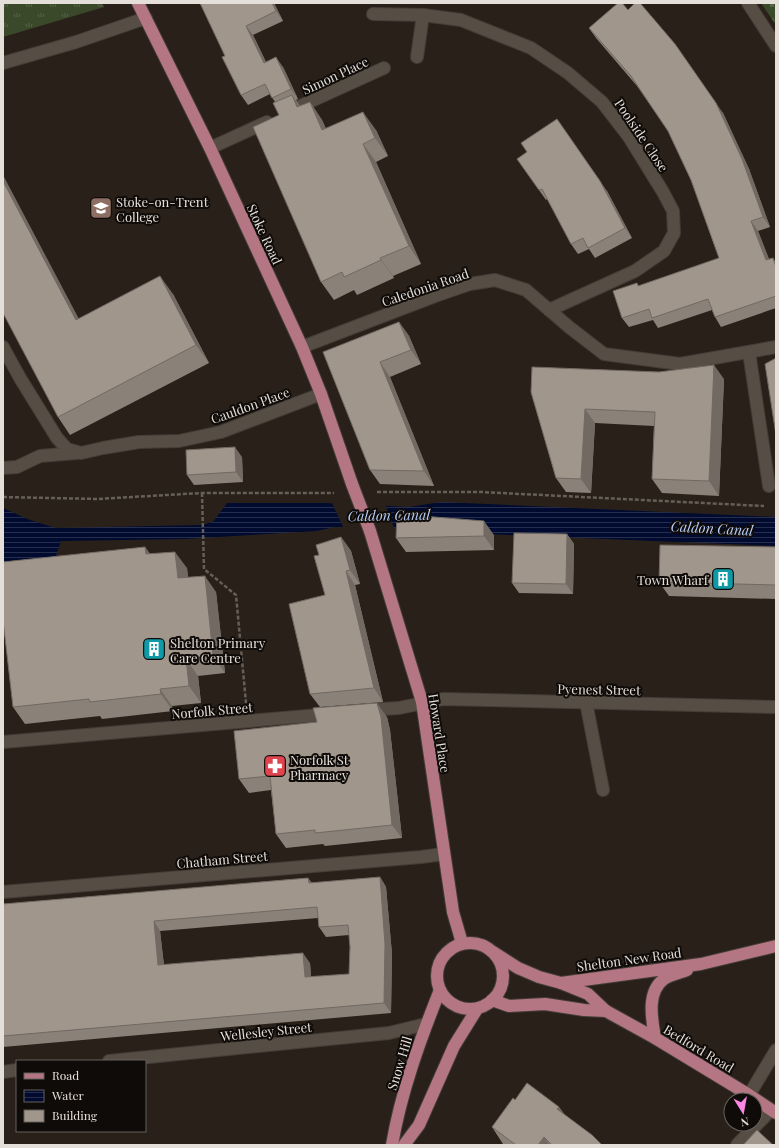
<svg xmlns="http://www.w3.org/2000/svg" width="779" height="1148" viewBox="0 0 779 1148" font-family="'Playfair Display',serif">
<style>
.cemetery{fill:url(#cemetery-stones)}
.park{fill:url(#park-tufts)}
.water{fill:url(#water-rules)}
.pier{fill:#292119}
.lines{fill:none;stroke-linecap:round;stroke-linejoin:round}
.minor-casing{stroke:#443d37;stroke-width:14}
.major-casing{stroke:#443d37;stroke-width:14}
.path{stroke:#665f58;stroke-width:2.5;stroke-dasharray:4 2;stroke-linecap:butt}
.minor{stroke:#564d44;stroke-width:12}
.major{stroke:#b57684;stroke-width:12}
.major-bridge-casing{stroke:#443d37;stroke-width:14;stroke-linecap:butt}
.major-bridge{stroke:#b57684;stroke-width:12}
.wall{fill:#8a8178;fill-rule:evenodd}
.shaded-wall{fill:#716962}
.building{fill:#a1968c;stroke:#716962;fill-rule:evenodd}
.labels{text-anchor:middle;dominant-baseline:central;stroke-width:4;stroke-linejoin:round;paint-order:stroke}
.street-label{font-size:13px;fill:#e5dfda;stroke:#0f0b08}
.poi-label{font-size:13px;fill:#e5dfda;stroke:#0f0b08;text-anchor:start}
.water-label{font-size:14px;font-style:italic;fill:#b9cef9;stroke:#0f0b08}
</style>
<defs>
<pattern id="cemetery-stones" width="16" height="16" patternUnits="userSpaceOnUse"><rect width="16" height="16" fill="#3a492a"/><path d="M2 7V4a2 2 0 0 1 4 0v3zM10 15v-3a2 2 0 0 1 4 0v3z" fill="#566348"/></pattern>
<pattern id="park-tufts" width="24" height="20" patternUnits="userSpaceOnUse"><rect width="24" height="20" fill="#3a492a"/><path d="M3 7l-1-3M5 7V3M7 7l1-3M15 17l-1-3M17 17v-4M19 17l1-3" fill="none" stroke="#566348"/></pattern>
<pattern id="water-rules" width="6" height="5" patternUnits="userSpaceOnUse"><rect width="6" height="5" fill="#010a2f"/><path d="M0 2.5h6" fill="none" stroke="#262d4d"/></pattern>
</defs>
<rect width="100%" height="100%" fill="#292119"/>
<polygon class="cemetery" points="761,3 776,3 776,25"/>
<polygon class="park" points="3,3 102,3 104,7 3,37"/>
<polygon class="water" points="441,502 776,517 776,546 460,533 407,528 335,527 316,531 185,539 61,541 55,559 3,562 3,508 30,520 56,528 201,525 213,522 227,503 326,503 409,507"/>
<polygon class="pier" points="331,501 385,504 395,530 344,529"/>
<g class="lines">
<g class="minor-casing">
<g id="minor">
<polyline points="748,3 776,46"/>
<polyline points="373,14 423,15 461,20 531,48 568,73 602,102 629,137 663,192 673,211 674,233 664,251 635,271 549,310"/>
<polyline points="417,57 423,15"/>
<polyline points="3,63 76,42 146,18"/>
<polyline points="296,108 384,68"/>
<polyline points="210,148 267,122"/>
<polyline points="3,347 20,378 57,438 67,449 81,453 103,448 139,442 179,441 221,432 321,394"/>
<polyline points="302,347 438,295 470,284 495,280 526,290 569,327 604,354 680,364 776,347"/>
<polyline points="749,352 769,486"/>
<polyline points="3,468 17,467 40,456 76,453"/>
<polyline points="586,702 603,790"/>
<polyline points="367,710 399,708 443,699 776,707"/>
<polyline points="3,742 331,714"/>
<polyline points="3,892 421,857 444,854"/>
<polyline points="109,1061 389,1033 426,1024"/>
<polyline points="3,1072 17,1070"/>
<polyline points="749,1095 776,1050"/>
<polyline points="737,1145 771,1110"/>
</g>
</g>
<g class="major-casing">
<g id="major">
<polyline points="138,3 210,148 302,347 321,394 352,484"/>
<polyline points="370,531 422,702 453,912 462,943"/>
<circle cx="470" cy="976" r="33"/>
<polyline points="493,952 518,968 539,977 561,983 588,994 606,1011 655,1038 749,1095 776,1113"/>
<polyline points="561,983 701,964 776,946"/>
<polyline points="492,1000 509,1006 545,1004 584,1010 606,1011"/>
<path d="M 655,1038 C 652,1020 646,992 664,979 C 670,975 680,973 687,970"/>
<path d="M 392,1145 C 401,1092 420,1040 440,990"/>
<polyline points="404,1145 419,1125 454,1046 477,1009"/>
</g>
</g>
<g class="path">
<polyline points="377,492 481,492 764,506"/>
<polyline points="202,493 204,569 236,595 246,703"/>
<polyline points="3,497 97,499 202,493 334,493"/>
</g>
<use href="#minor" class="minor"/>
<use href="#major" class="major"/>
<g class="major-bridge-casing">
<polyline id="major-bridge" points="352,484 370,531"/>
</g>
<use href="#major-bridge" class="major-bridge"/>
</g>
<g class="wall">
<polygon points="200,3 274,3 283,21 253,35 266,62 283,67 298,99 296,100 300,106 310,102 322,120 326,129 376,130 388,156 376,162 421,264 393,276 394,278 357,295 354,290 334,300 321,282 279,115 275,102 270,94 248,105 241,95 225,56"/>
<polygon points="589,28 723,113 749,169 770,227 758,231 769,259 776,262 776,308 721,327 715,317 712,310 658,328 653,320 629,327 622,318 637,283 639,286 719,258 691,180 668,131 637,86 596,38"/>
<polygon points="527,152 607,191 632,238 595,258 589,249 578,254 571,244 547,199 546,200 517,159"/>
<polygon points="173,294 209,363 70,435 58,417 79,319"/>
<polygon points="399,322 409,336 421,364 390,377 434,486 380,484 370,470 323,352"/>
<polygon points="724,379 719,496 662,493 652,479 654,426 595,423 591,493 566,492 556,478 531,392"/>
<polygon points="242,457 243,482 194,485 187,475"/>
<polygon points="567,534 574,544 573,594 519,593 512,583"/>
<polygon points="494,535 494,550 406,552 396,538"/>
<polygon points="341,537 351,551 360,584 355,585 383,702 320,707 310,694 325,595 319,555"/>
<polygon points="145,547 150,554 187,568 188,577 216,592 225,673 198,676 201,703 172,706 173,711 102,719 100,716 25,724 13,707 5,632 3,629 3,562"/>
<polygon points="776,547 776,599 669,596 659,582"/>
<polygon points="387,717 390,730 402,838 325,846 323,844 286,848 276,834 271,790 249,793 239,779"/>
<path d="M 380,877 L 386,887 L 392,954 L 391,1013 L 3,1047 L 3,904 L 308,878 L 312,883 ZM 318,918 L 319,927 L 326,937 L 349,935 L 350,947 L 349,974 L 311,977 L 310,963 L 164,965 L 160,931 Z"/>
<polygon points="515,1100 559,1107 564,1114 602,1145 505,1145 503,1144 492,1127"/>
</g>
<g class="shaded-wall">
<polygon points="272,3 274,3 283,21 276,11"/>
<polygon points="246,26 253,35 271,73 264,63"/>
<polygon points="675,44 723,113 749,169 770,227 763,217"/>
<polygon points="276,57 283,67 298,99 291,89"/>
<polygon points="292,95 304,113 297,107"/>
<polygon points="310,102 322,120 335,148 322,130"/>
<polygon points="363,112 376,130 388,156 375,138"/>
<polygon points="557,119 607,191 632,238 625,228"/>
<polygon points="363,144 376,162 421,264 409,246"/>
<polygon points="3,175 89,338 76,320 3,181"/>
<polygon points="751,221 758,231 773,270 766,260"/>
<polygon points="380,258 393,276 394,278 381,260"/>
<polygon points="773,258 776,262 776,267"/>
<polygon points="160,276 173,294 209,363 196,345"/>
<polygon points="399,322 409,336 421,364 411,350"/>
<polygon points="380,362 390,377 434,486 424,471"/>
<polygon points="714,365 724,379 719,496 709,481"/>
<polygon points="585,409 595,423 591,493 581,479"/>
<polygon points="235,447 242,457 243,482 236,472"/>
<polygon points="484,521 494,535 494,550 484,536"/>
<polygon points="567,534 574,544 573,594 566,584"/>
<polygon points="341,537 351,551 360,584 350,570"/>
<polygon points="145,547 157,564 146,554"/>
<polygon points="175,552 187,568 190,595 178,578"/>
<polygon points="346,571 355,585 383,702 374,688"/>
<polygon points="205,576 216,592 225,673 213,656"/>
<polygon points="186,659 198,676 201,703 189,686"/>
<polygon points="160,689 172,706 173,711 161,694"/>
<polygon points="377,703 387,717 390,730 402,838 392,825"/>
<polygon points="380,877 386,887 392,954 391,1013 384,1003"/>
<polygon points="308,878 315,888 309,883"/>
<polygon points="154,921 160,931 165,975 158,965"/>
<polygon points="303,953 310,963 312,987 305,977"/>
<polygon points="559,1107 571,1123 557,1109"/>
<polygon points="544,1137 550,1145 538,1145"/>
</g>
<g class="building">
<polygon points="200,3 272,3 276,11 246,26 264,63 276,57 291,89 272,98 265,84 241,95 222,57 225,56"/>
<polygon points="618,3 622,3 628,10 635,3 640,3 675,44 716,103 742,159 763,217 751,221 766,260 773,258 776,267 776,296 715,317 708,299 652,318 649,309 622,318 613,291 637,283 638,286 719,258 691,180 668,131 631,76 589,28"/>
<polygon points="292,95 297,107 310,102 322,130 363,112 375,138 363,144 409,246 380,258 381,260 344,277 342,272 321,282 253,127 279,115 273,103"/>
<polygon points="557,119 600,181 625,228 588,248 583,238 571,244 542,189 539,190 517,159 527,152 521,143"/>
<polygon points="3,181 76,320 160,276 196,345 58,417 3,313"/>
<polygon points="399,322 411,350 380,362 424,471 370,470 323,352"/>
<polygon points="776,358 776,435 765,364"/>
<polygon points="714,365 709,481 652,479 655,412 585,409 581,479 556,478 531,392 532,367 659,372"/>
<polygon points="235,447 236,472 187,475 186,450"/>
<polygon points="397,514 484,521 484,536 396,538"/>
<polygon points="514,533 567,534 566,584 512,583"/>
<polygon points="341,537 350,570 346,571 374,688 310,694 289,604 325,595 314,556 319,555 316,545"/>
<polygon points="660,545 776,547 776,585 659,582"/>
<polygon points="145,547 146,554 175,552 178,578 205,576 213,656 186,659 189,686 160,689 161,694 90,702 89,699 13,707 3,620 3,562"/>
<polygon points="377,703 381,717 392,825 315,833 315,830 276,834 270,776 239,779 234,731 317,722 313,708"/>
<path d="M 380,877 L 385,944 L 384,1003 L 3,1036 L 3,904 L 308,878 L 309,883 ZM 317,907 L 319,927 L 348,925 L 350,947 L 349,974 L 305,977 L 303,953 L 158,965 L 154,921 Z"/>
<polygon points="527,1083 559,1107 557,1109 592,1135 602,1145 552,1145 544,1137 538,1145 516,1145 492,1127 513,1098 515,1100"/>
<polygon points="757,1130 773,1145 743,1145"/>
</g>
<defs>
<g id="university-square" transform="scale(1.15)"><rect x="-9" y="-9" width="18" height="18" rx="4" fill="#8d6e63" stroke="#0f0b08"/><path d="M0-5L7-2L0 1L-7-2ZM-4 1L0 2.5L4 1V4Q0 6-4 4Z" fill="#fff"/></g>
<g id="building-square" transform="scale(1.15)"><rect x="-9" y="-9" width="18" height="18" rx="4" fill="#0f9aa8" stroke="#0f0b08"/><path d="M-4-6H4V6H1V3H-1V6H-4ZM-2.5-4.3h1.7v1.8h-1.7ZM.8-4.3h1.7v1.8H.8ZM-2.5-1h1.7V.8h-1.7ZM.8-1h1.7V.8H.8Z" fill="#fff"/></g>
<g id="pharmacy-square" transform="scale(1.15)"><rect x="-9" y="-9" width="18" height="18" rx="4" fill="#e0444e" stroke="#0f0b08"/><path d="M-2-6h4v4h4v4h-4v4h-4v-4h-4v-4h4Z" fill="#fff"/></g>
</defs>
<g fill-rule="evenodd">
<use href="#university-square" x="101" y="208"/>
<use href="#building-square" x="723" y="579"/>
<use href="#building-square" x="154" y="649"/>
<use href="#pharmacy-square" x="275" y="766"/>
</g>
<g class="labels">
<g class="street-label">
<text transform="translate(335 75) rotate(-25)">Simon Place</text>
<text transform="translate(642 135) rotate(56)">Poolside Close</text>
<text transform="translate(265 234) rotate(65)">Stoke Road</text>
<text transform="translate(425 287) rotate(-19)">Caledonia Road</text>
<text transform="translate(250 405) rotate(-20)">Cauldon Place</text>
<text transform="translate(599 689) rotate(1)">Pyenest Street</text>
<text transform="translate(212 710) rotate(-5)">Norfolk Street</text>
<text transform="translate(440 733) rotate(81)">Howard Place</text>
<text transform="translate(222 859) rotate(-5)">Chatham Street</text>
<text transform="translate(629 959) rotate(-8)">Shelton New Road</text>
<text transform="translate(266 1031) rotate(-6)">Wellesley Street</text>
<text transform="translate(699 1048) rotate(31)">Bedford Road</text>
<text transform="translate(399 1063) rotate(-73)">Snow Hill</text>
</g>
<g class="poi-label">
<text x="116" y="201">Stoke-on-Trent<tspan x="116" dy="15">College</tspan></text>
<text x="708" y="579" text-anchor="end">Town Wharf</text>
<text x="170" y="642">Shelton Primary<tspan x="170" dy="15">Care Centre</tspan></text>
<text x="290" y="759">Norfolk St<tspan x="290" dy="15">Pharmacy</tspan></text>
</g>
<g class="water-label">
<text transform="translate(389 515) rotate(-1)">Caldon Canal</text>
<text transform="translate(712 528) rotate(3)">Caldon Canal</text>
</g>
</g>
<rect width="779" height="1148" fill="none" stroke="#e5dfda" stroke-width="8"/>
<rect x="16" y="1060" width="130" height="72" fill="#0f0b08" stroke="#65605c"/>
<rect x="24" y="1073" width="20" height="6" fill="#b57684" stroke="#65605c"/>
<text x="52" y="1080" font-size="12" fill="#e5dfda">Road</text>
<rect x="24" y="1090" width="20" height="12" fill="url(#water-rules)" stroke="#65605c"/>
<text x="52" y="1100" font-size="12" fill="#e5dfda">Water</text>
<rect x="24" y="1110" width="20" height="12" fill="#a1968c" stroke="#65605c"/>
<text x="52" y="1120" font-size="12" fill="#e5dfda">Building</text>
<g transform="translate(743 1112) rotate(169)"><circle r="19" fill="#0f0b08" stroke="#65605c"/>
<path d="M0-3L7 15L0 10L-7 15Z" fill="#fc86e3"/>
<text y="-6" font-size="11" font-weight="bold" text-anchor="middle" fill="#e5dfda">N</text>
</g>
</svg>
